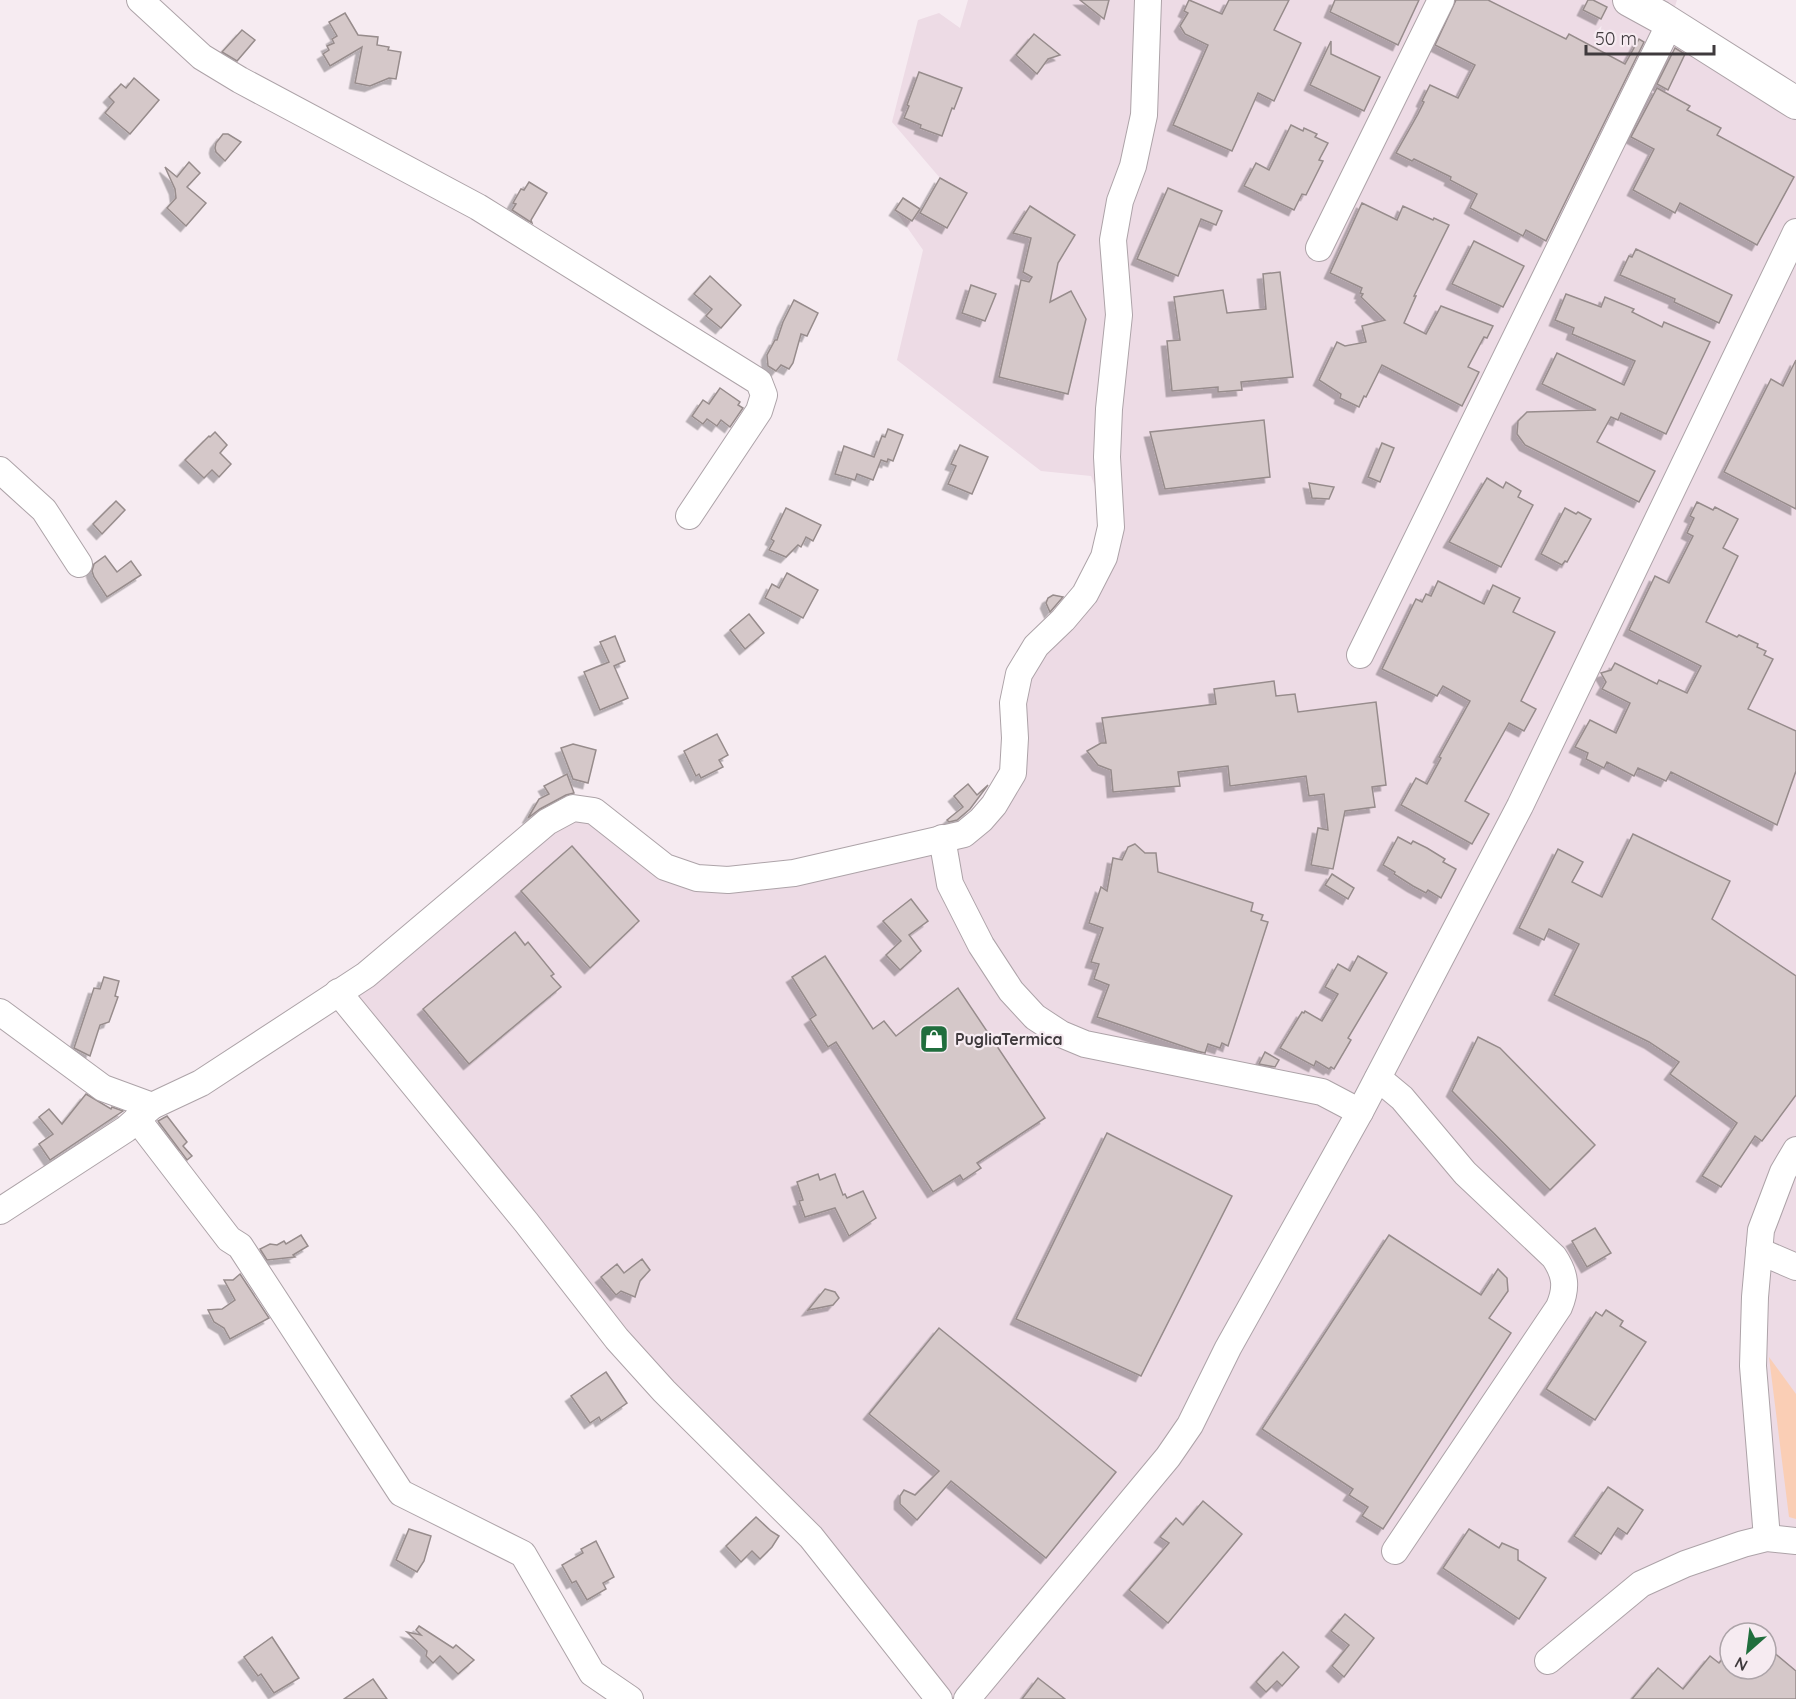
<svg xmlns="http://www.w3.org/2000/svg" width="1796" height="1699" viewBox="0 0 1796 1699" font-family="Quicksand,sans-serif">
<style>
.built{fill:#eddbe5;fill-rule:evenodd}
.green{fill:#faceb5}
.building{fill:#d5c8c9;stroke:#978c8c;stroke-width:1.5;filter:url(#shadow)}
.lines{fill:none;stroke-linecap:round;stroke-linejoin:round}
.minor-casing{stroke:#ada3a8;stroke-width:28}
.major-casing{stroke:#ada3a8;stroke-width:34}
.minor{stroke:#fff;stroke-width:26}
.major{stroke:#fff;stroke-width:32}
.labels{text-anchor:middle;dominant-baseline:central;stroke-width:4.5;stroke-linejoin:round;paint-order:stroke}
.poi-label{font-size:16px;font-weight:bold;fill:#3f3a3d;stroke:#f6ebf1;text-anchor:start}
</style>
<defs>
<filter id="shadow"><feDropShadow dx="-5.5" dy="5.5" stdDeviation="0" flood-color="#0004"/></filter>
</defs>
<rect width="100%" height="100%" fill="#f6ebf1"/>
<path class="built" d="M 968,0 L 1677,0 L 1670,23 L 1796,108 L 1796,1699 L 939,1699 L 719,1445 L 338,992 L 573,808 L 697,878 L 942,838 L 996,801 L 1013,703 L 1063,620 L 1111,527 L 1091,476 L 1041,471 L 897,360 L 923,250 L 895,210 L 903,198 L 920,212 L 940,178 L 892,122 L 918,20 L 939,13 L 960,28 ZM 1730,1633 L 1766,1633 L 1766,1669 L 1730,1669 Z"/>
<polygon class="green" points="1769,1357 1796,1394 1796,1519 1789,1517"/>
<g class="building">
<polygon points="1080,0 1109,0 1104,19"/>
<polygon points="1189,0 1222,14 1229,0 1289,0 1274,30 1301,43 1274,101 1258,93 1232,151 1173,125 1208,45 1185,34 1180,26 1188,13 1184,11"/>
<polygon points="1335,0 1419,0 1398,45 1330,12"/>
<polygon points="1456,0 1488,0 1566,39 1569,34 1625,64 1639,39 1644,42 1546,241 1526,230 1523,236 1470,208 1477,194 1450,180 1451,177 1414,159 1412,161 1396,153 1418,114 1424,102 1422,101 1430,85 1458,98 1475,65 1435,45"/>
<polygon points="1588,0 1593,0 1607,7 1601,19 1583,10"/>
<polygon points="345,13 358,35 378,37 377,45 389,47 388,50 401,52 396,79 389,78 370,86 355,83 362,47 330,66 323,54 329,50 327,46 334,43 332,39 337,36 329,22"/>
<polygon points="242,30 255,40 237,61 222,52"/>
<polygon points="1034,34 1060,55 1048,59 1037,74 1016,55"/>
<polygon points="1331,41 1331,54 1380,77 1364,111 1310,85"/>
<polygon points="1675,48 1685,54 1668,90 1657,84"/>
<polygon points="919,72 962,88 954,109 952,108 942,136 920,128 921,125 904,118 909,106 907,105"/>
<polygon points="134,78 159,100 130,134 105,113 114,102 109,97 121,84 126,88"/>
<polygon points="1657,88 1690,106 1687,110 1721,128 1717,135 1794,177 1757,245 1680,203 1675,213 1633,190 1654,149 1631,137"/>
<polygon points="1291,125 1303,131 1304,128 1317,134 1315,137 1328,143 1319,160 1323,161 1306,195 1302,194 1294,210 1244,186 1256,163 1269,170"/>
<polygon points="223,134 228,134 241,142 225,161 216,152 215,148 216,143"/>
<polygon points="189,162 200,173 187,187 206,203 186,226 167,208 176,198 175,189 165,167 177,177"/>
<polygon points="940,178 967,193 947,228 920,213"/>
<polygon points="529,182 547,193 531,220 532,223 512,210 516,204 513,203 521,189 524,190"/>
<polygon points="1168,188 1222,211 1216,225 1201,219 1178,276 1137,259"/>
<polygon points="903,198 920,209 912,221 895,210"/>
<polygon points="1362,203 1397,220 1403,206 1433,220 1434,218 1449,225 1414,296 1416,296 1404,323 1426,334 1441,306 1493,326 1487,338 1484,337 1468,367 1479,372 1462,406 1382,365 1366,397 1364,396 1359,407 1340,398 1341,394 1319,380 1337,342 1345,346 1366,342 1362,326 1385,320 1361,297 1363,294 1360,293 1362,288 1330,273"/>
<polygon points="1030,206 1075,235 1058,263 1050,302 1071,291 1086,319 1068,394 999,377 1021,280 1029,282 1032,277 1023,272 1031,238 1013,233"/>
<polygon points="1474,241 1524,266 1503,307 1452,284"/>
<polygon points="1636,249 1732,295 1719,323 1674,302 1675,299 1620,275 1629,256 1632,257"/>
<polygon points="1280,272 1293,377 1241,382 1242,390 1218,392 1218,387 1172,391 1167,341 1180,340 1174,297 1223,290 1227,313 1266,309 1263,274"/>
<polygon points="710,276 741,305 721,328 706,316 712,309 694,294"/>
<polygon points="971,285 996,294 985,321 962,313"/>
<polygon points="1566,294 1601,307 1605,297 1634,309 1632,312 1662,327 1664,322 1710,342 1666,434 1621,413 1618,420 1611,417 1597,442 1655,471 1639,502 1525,445 1517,434 1518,421 1527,412 1596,410 1542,384 1557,353 1624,385 1635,361 1572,334 1574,328 1555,320"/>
<polygon points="794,300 818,313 807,336 801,334 793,363 789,369 781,365 776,371 768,366 767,355 775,340 777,340 783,322"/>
<polygon points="1796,360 1796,509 1724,472 1771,379 1783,386"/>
<polygon points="720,388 740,402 738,405 743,408 730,427 721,420 717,426 707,419 703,424 692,416 703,400 709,404"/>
<polygon points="1264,420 1270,477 1165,489 1150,432"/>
<polygon points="888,429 903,435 893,461 888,459 887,462 881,460 873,480 857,474 855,480 835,474 844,446 874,457 882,436 885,437"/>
<polygon points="215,432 227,445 220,453 231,464 219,477 212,470 204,478 185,460 209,436 210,437"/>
<polygon points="1382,443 1394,448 1380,482 1368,477"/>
<polygon points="960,445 988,457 972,494 948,484 956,466 951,464"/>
<polygon points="1487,478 1503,488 1506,482 1521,491 1518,497 1533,505 1501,567 1449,542"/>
<polygon points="1309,483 1334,487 1329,499 1312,498"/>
<polygon points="116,501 125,510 102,534 93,524"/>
<polygon points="1697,502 1713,510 1715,507 1738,519 1723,548 1738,556 1706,622 1737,637 1739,635 1758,644 1757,647 1766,651 1764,655 1773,659 1748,709 1796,731 1796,771 1777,825 1671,772 1666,781 1638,768 1634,776 1607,762 1604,768 1586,759 1588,753 1575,747 1590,720 1616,733 1630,703 1602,689 1606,682 1601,673 1611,670 1615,663 1657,684 1659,680 1687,693 1701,666 1629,630 1655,576 1669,583 1693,536 1687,533 1694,518 1690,516"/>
<polygon points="786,508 821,525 813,541 806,537 801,547 798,545 786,557 769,550 774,541 771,539"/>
<polygon points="1565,508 1576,514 1578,512 1591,519 1567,562 1565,561 1562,565 1541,554"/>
<polygon points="105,556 117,572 131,561 141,575 107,597 94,577 92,571 94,564"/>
<polygon points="787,573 818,590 803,618 765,598 772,584 779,588"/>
<polygon points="1438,581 1484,604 1493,585 1520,598 1513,612 1555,632 1521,701 1536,709 1524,731 1509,723 1465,801 1489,814 1472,844 1401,805 1416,778 1427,784 1441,758 1439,757 1470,701 1443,686 1437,696 1382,669 1416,599 1422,602 1426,594 1431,596"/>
<polygon points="1053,595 1063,597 1050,612 1046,603 1048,598"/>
<polygon points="749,614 764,633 745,649 730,630"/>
<polygon points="615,636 625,661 614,666 628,698 600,710 584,672 609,662 600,642"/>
<polygon points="1274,681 1276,696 1295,694 1298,712 1376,702 1386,785 1372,787 1375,807 1345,811 1333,869 1311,865 1318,828 1328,830 1324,794 1309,796 1306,776 1230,786 1228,766 1178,772 1180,786 1113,792 1111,770 1098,765 1087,751 1101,743 1106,743 1102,718 1216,704 1214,689"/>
<polygon points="717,734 728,755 719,760 723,767 701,778 699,774 696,776 684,751"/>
<polygon points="573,744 596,750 588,783 573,779 561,748"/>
<polygon points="567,774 574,793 566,795 540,809 528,818 539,799 549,794 544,786"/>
<polygon points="968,784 977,795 988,785 970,809 957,820 949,822 947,820 963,807 954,796"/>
<polygon points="1633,834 1730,881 1712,919 1796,976 1796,1095 1762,1141 1755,1136 1721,1187 1702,1176 1737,1123 1670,1074 1679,1062 1649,1042 1554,995 1579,944 1549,929 1544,940 1519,928 1558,849 1583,862 1572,882 1602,897"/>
<polygon points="1398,837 1411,844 1413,841 1427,848 1445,859 1443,862 1456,869 1441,898 1428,890 1426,893 1413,886 1394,874 1395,872 1383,865"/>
<polygon points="1135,844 1145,853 1156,853 1158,872 1253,903 1251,911 1263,915 1261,920 1268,922 1228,1046 1222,1043 1220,1048 1208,1044 1205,1053 1197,1051 1097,1017 1109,985 1094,979 1099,964 1091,962 1103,928 1089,923 1101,887 1107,891 1113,858 1122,860 1128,847"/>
<polygon points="572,846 639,921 590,968 521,891"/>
<polygon points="1332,874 1354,888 1348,899 1325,885"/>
<polygon points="911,899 928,921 909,935 921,951 900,970 886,955 901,941 883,921"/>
<polygon points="515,932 525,945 528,942 554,974 551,976 561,987 469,1064 423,1009"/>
<polygon points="825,956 873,1029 884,1021 896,1036 958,988 1045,1118 977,1163 981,1168 963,1180 960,1175 933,1192 836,1042 828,1047 810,1019 816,1015 792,977"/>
<polygon points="1358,956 1387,973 1348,1038 1351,1040 1334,1069 1331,1067 1329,1069 1316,1061 1314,1066 1280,1048 1302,1012 1304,1013 1305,1011 1322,1021 1338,994 1325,987 1338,964 1350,971"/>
<polygon points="104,977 119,981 115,996 118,997 109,1022 100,1025 90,1056 74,1048 94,988 100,989"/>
<polygon points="1478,1037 1500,1048 1595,1145 1550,1190 1452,1091"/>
<polygon points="1265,1052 1279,1060 1275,1067 1259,1064"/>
<polygon points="86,1094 111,1109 112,1107 123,1111 50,1160 39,1144 53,1134 39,1117 49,1109 62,1124"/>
<polygon points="167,1116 187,1142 183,1146 192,1156 187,1160 158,1121"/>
<polygon points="1107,1133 1232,1196 1141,1376 1016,1319"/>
<polygon points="818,1174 820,1180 835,1174 843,1195 845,1194 847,1198 863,1191 876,1218 849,1236 835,1208 805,1217 799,1201 803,1200 797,1182"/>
<polygon points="1595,1228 1611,1253 1587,1267 1572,1241"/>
<polygon points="301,1235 308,1246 293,1255 295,1257 267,1260 260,1249 270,1244 277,1245 284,1241 286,1244"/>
<polygon points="1389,1235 1481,1295 1498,1269 1507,1278 1508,1291 1489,1318 1511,1333 1383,1529 1362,1516 1368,1507 1349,1495 1353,1489 1262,1429"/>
<polygon points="642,1259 650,1270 640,1281 635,1297 621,1291 616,1295 601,1277 617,1264 624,1273"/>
<polygon points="240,1274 269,1318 230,1339 224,1328 214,1322 208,1310 222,1309 235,1300 224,1280 233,1280"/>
<polygon points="825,1289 835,1292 839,1298 833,1305 808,1310"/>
<polygon points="1606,1310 1623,1321 1620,1326 1646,1342 1595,1420 1546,1389 1596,1312 1602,1316"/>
<polygon points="939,1328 1116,1472 1046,1558 951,1481 917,1520 900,1504 900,1496 904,1490 915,1495 939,1471 869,1414"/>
<polygon points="606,1372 627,1403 601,1421 599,1417 590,1423 571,1396"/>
<polygon points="1608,1487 1643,1510 1627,1534 1618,1528 1601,1554 1574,1536"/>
<polygon points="1203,1501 1242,1534 1168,1623 1129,1590 1169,1543 1160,1537 1176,1518 1183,1525"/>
<polygon points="756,1517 771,1531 779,1536 772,1547 760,1559 752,1551 741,1562 726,1546"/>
<polygon points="409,1529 431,1536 424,1561 417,1572 396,1560"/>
<polygon points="1469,1529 1499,1548 1502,1543 1518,1550 1518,1560 1546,1578 1519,1619 1443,1568"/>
<polygon points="596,1541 614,1577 603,1583 606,1589 587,1600 576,1581 572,1583 562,1565 583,1553 581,1549"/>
<polygon points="1345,1614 1374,1638 1344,1677 1332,1666 1349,1645 1331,1631"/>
<polygon points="419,1626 453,1648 456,1645 474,1660 458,1674 440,1656 433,1663 426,1656 427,1651 407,1632 421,1635 416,1630"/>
<polygon points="272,1637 299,1678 274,1693 261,1674 258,1676 244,1657"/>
<polygon points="1766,1646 1796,1671 1796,1699 1632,1699 1658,1668 1683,1689 1710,1656 1719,1663 1730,1651 1730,1669 1766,1669"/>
<polygon points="1283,1652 1299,1667 1282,1686 1277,1681 1266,1692 1256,1682"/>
<polygon points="1038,1678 1065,1699 1022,1699"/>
<polygon points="373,1679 387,1699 344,1699"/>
</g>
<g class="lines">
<g class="minor-casing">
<g id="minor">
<polyline points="140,0 202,57 240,80 478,207 759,382 764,395 759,411 689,516"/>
<polyline points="1319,248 1441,0"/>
<polyline points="0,470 44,510 79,564"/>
<polyline points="1360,655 1670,23"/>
<polyline points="942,838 950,884 981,945 1011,991 1035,1017 1061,1034 1085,1044 1322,1092 1360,1112"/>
<polyline points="338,992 526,1222 617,1339 664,1391 811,1537 939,1699"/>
<polyline points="0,1012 103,1088 152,1106"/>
<path d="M 1378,1078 L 1402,1098 L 1465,1173 L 1554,1257 C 1566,1275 1567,1288 1559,1307 L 1395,1551"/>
<polyline points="137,1119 229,1239 240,1246 401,1493 523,1554 592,1673 630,1699"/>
<polyline points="0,1211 126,1129 152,1106 201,1083 366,975 547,822 573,808 594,811 665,867 697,878 728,880 794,873 964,834 981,820 994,805 1013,773 1015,738 1013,703 1019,674 1036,646 1063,620 1085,594 1104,557 1111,527 1107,457 1109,409 1119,315 1113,240 1120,201 1133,166 1144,115 1148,0"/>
<polyline points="1759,1251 1796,1267"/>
<polyline points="1767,1538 1753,1366 1755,1297 1761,1230 1783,1172 1796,1150"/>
<polyline points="1548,1661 1641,1584 1685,1564 1743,1544 1767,1538 1796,1541"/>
<polyline points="967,1699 1168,1457 1190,1425 1228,1348 1360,1112 1520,806 1796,232"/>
</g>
</g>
<g class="major-casing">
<polyline id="major" points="1629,0 1660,17 1796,103"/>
</g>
<use href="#minor" class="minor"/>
<use href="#major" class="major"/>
</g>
<defs>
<g id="shop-square" transform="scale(1.5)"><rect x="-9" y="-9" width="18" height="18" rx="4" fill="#206e3d" stroke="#f6ebf1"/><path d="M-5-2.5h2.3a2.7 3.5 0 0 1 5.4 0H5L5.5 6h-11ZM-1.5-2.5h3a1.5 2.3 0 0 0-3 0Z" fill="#fff"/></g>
</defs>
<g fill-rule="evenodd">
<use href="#shop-square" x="934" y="1039"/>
</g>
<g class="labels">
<g class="poi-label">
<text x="955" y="1039">PugliaTermica</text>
</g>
</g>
<g transform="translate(1748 1651) rotate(208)"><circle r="28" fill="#f6ebf1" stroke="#ada4a9" stroke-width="1.5"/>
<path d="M0-4.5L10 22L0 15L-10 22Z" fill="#206e3d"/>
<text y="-9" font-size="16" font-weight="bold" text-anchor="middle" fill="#3f3a3d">N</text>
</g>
<path d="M1586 45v9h128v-9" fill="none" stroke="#3f3a3d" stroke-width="3"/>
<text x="1595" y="45" font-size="18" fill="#3f3a3d" stroke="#f6ebf1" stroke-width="4.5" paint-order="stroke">50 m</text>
</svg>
